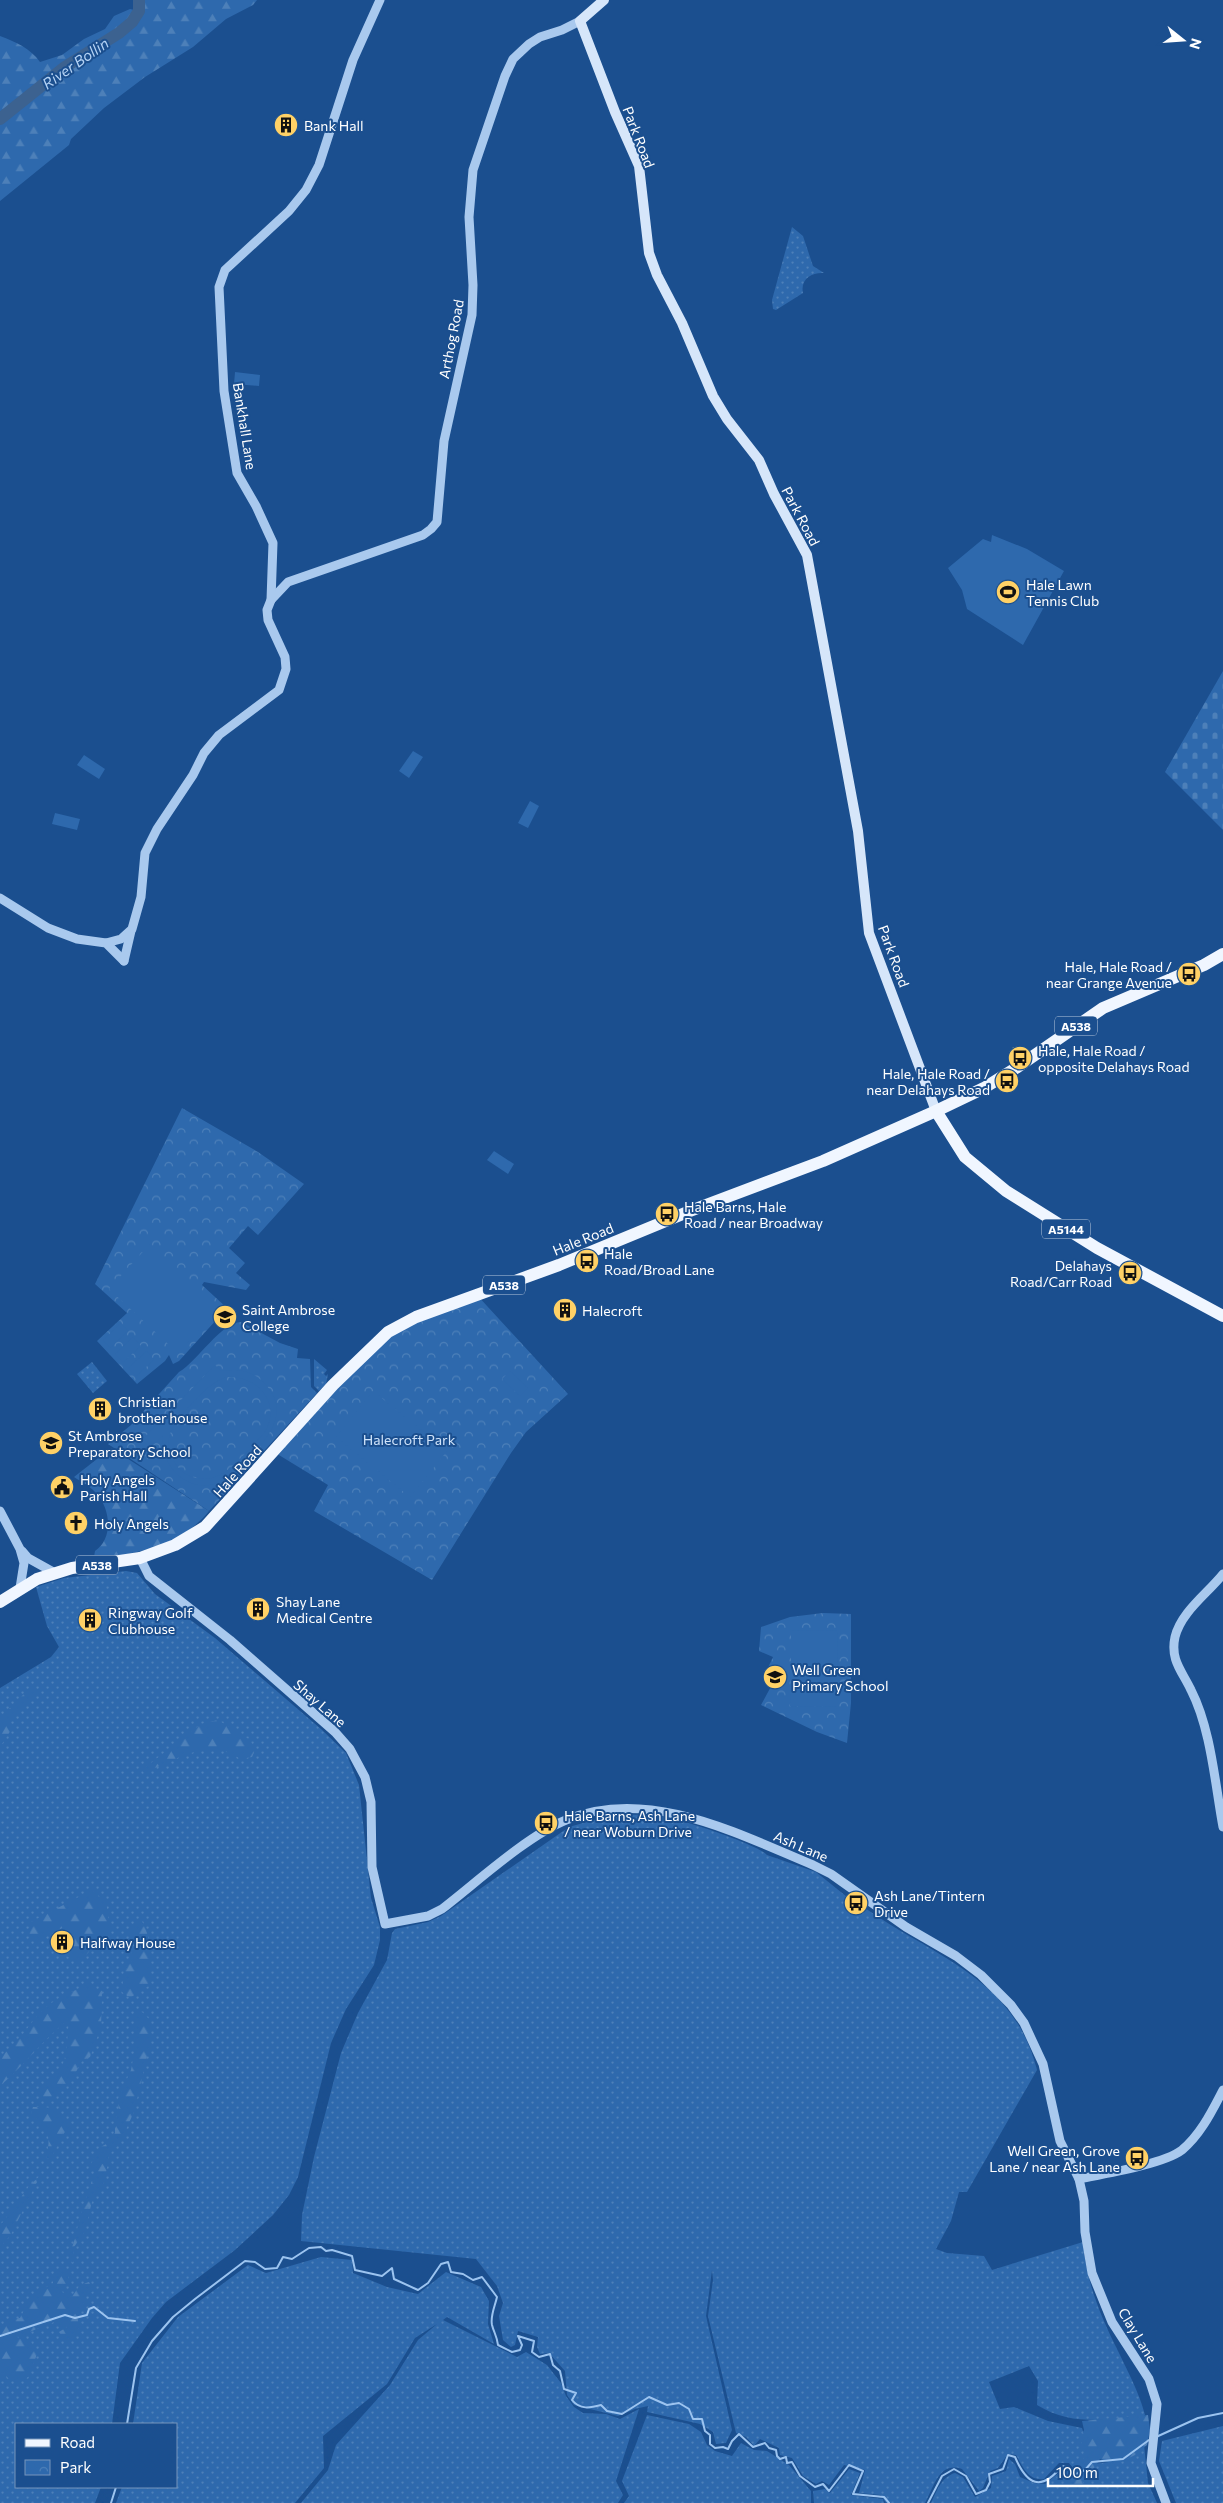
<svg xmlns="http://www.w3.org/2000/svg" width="1223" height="2503" viewBox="0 0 1223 2503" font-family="Commissioner,sans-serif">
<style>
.grass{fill:url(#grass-dots)}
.forest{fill:url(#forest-firs)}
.cemetery{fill:url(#cemetery-stones)}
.park{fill:url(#park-crowns)}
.pitch{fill:#2e69ad;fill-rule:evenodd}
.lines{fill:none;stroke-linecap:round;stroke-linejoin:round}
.stream{stroke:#9cc4f0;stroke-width:2}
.river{stroke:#3c6290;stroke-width:12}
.tertiary{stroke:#a9c9ee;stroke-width:9}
.secondary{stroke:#d6e6fa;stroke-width:10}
.primary{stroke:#f0f6ff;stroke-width:12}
.labels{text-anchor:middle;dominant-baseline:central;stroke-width:4;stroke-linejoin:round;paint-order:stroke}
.shield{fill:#1b4f8f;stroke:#bbcadd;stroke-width:1}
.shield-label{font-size:12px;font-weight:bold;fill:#fff}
.poi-label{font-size:14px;fill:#fff;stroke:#1b4f8f;text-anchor:start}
.street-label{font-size:14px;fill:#fff;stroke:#1b4f8f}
.park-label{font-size:14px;fill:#cfe3fa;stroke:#1b4f8f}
.water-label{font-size:15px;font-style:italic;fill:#b5d3f5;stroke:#1b4f8f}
</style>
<defs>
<pattern id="grass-dots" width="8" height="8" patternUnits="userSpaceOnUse" patternTransform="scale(1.25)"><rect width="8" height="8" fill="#2e69ad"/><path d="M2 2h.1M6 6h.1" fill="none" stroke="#4d80b9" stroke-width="1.8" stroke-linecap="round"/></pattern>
<pattern id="forest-firs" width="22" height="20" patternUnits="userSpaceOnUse" patternTransform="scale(1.25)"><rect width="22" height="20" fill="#2e69ad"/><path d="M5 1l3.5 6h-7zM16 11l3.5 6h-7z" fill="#4d80b9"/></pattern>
<pattern id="cemetery-stones" width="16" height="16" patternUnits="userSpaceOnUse" patternTransform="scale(1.25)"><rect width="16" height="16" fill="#2e69ad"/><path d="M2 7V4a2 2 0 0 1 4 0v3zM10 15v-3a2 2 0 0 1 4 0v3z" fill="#4d80b9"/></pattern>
<pattern id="park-crowns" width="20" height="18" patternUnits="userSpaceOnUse" patternTransform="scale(1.25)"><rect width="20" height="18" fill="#2e69ad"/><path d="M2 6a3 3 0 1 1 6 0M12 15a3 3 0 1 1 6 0" fill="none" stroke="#4d80b9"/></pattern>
</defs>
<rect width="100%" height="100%" fill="#1b4f8f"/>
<g class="grass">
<path d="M 792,227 L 803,236 L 813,266 L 824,273 C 812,272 800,279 803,293 L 776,310 L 773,309 L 772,300 Z"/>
<polygon points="314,1359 327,1370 324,1374 326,1376 328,1374 326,1384 319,1391 314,1386"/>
<polygon points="92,1362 107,1381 93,1393 77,1374"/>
<polygon points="126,1571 137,1573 155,1594 215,1638 321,1729 346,1753 359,1785 371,1898 380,1927 380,1940 374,1965 346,2009 331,2043 298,2177 289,2195 273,2215 235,2250 166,2302 152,2318 120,2363 112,2424 16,2424 16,2487 101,2487 95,2503 0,2503 0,1688 51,1657 59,1647 47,1626 36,1587 64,1578"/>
<path d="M 611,1815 C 629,1815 647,1814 665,1817 C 681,1819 759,1845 767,1855 L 816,1872 L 852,1901 L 854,1900 C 924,1954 1013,1973 1037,2070 L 967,2192 L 959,2192 L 951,2221 L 936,2249 L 947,2253 L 984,2256 L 992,2270 L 1083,2242 C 1086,2281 1100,2315 1118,2351 C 1128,2372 1139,2392 1145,2415 L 1141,2418 C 1102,2419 1071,2426 1037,2405 L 1038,2381 L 1029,2366 L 989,2382 L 1000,2409 L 1014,2407 L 1048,2421 L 1082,2428 L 1089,2451 L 1076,2472 L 1069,2463 L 1059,2463 L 1044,2479 C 1028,2481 1023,2467 1016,2455 L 1008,2454 L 998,2468 L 990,2471 L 983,2488 L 979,2491 L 962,2469 C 939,2461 934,2487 925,2503 L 886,2503 L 881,2495 L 859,2493 L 865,2470 L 844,2465 L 829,2485 L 822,2481 L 816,2484 L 803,2476 L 792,2458 L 780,2455 L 779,2448 L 760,2439 L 754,2446 L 746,2437 L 736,2433 L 708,2316 L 713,2280 L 712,2270 L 706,2316 L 732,2430 L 726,2443 L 716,2444 L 713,2432 L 700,2424 L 647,2412 L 648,2406 L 635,2409 L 618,2416 L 574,2405 L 567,2395 L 565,2371 L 549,2353 L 540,2354 L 537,2347 L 538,2337 L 518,2331 L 515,2345 L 511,2347 L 503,2340 L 499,2316 L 503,2303 L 497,2286 L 476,2259 L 301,2241 L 302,2215 L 314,2157 L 341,2053 L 358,2013 L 387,1960 L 392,1933 L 395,1929 L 428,1922 L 441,1916 L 569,1827 Z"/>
<polygon points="321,2257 352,2260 353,2273 387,2287 418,2294 446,2272 481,2287 489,2301 488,2324 494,2344 447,2317 443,2320 517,2357 526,2352 547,2365 561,2383 566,2396 574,2407 583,2413 606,2414 620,2419 639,2409 616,2481 623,2495 618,2503 301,2503 328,2470 336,2445 390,2385 418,2340 437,2324 415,2338 387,2384 323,2436 324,2468 295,2503 116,2503 122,2487 176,2487 176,2424 133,2424 142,2363 178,2317 248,2265 266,2273"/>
<polygon points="647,2415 689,2424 701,2432 707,2445 715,2451 732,2456 741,2443 754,2450 767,2451 789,2465 811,2491 811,2503 624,2503 629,2496 622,2481"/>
<polygon points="1223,2426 1223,2503 1176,2503 1159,2461 1162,2441"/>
<path d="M 1144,2445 L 1148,2483 L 1157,2503 L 931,2503 C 937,2491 941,2477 955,2473 L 963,2477 L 975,2497 L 991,2488 L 992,2476 L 1006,2471 L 1009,2459 L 1015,2464 L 1020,2477 L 1034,2483 L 1045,2484 L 1061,2471 L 1068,2471 L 1075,2477 L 1093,2464 L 1125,2460 Z"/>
<polygon points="849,2469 860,2473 851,2495 883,2499 884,2503 814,2503 813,2491 825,2489 830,2493"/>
</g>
<g class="forest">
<path d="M 139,0 L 257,0 L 253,5 L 226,19 L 193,47 L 145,77 L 104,108 L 71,139 L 69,145 L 0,201 L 0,36 C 16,42 30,48 40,62 L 62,55 L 84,39 L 105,29 L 114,16 L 130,9 L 139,11 Z"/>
<path d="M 111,1448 L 209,1511 C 182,1545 139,1553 98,1559 L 94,1557 L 95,1551 C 113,1539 111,1510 97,1494 C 91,1487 82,1482 74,1477 Z"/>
<polygon points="32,1686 38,1691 10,1718 11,1730 0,1747 0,1718"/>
<path d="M 218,1720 L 250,1740 L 255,1750 L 252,1757 L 240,1759 C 209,1737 175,1760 144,1773 L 142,1770 L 201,1724 Z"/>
<polygon points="92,1890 106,1902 110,1929 87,1954 75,1961 65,1955 68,1942 64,1935 64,1927 38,1941 29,1938 31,1922"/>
<path d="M 141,1920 C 152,1935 152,1968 148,1986 L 130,1998 L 122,1992 L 124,1969 L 132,1961 L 131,1950 L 134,1942 L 130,1934 L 133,1926 Z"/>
<path d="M 88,1985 L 102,1991 L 101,2027 L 90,2057 L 82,2061 L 72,2079 L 52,2100 L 42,2099 L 39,2088 C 48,2080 63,2070 65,2057 C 68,2044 67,2030 70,2018 C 45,2038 25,2064 0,2086 L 0,2056 C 19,2045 28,2024 43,2010 C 57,1997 71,1992 88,1985 Z"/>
<polygon points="142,2012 151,2021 149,2048 134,2112 119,2144 109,2155 105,2180 100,2191 93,2197 85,2231 74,2247 73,2263 68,2253 73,2245 82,2210 96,2169 91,2164 99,2148 108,2143 115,2133 115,2120 119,2111 118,2099 131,2070 135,2048 136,2013"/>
<path d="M 33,2107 C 55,2107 59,2108 70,2128 L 64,2133 L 51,2158 L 46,2159 C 52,2132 48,2131 31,2113 Z"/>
<polygon points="40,2176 10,2236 0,2247 0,2226 30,2185"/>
<path d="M 63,2267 L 68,2272 L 69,2282 L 62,2292 L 72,2297 L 80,2285 L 89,2282 L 93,2291 L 86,2296 C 85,2307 73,2315 80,2326 L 74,2337 L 65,2340 L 59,2332 L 67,2327 L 54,2322 L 17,2337 L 31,2342 L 37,2354 L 29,2376 L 23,2381 L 10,2379 L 0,2373 L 0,2330 L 7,2320 L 20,2318 L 31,2297 L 53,2283 L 53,2274 Z"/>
<path d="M 1148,2415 L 1150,2430 L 1147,2445 L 1135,2455 L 1115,2465 L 1100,2459 C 1094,2470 1083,2479 1080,2490 L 1072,2490 L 1067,2481 L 1075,2464 L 1083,2459 L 1084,2451 L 1080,2438 L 1084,2430 L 1082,2421 Z"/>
</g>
<polygon class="cemetery" points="1223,671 1223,830 1165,772"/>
<g class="park">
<polygon points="182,1108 258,1152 304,1184 258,1235 248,1226 229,1248 245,1263 236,1273 250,1285 246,1290 204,1282 202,1285 227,1308 179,1361 173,1364 169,1355 165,1361 137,1384 97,1341 127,1313 95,1284"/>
<polygon points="476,1294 568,1394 526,1432 511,1453 432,1580 314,1511 328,1485 274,1452 388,1332"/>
<path d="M 241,1322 L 280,1343 L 298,1349 L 297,1358 L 310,1359 L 311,1387 L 317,1393 L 209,1511 L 108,1444 L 131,1425 L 179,1372 C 198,1361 221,1322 241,1322 Z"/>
<polygon points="823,1613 851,1614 851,1703 847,1743 817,1732 761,1705 775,1679 765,1674 773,1657 759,1651 761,1627 790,1617"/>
</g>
<g class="pitch">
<polygon points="235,372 260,375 259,386 234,384"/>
<polygon points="992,535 1027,549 1064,571 1023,645 967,609 962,590 948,568 983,539 991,542"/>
<polygon points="413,751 423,757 409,778 399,771"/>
<polygon points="84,755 105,769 99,779 77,765"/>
<polygon points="530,801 539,806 528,828 518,823"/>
<polygon points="55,813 80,819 77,830 52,824"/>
<polygon points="494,1151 514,1164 508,1174 487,1160"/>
<polygon points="150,1244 219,1308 178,1353 109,1289"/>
<polygon points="121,1323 128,1331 110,1348 103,1340"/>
<polygon points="133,1337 141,1346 123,1362 115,1354"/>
<polygon points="147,1351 154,1360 136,1376 128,1368"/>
<path d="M 215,1365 L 221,1371 C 239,1368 254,1371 266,1385 C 290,1412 269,1437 250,1457 C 241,1467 231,1479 218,1483 C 186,1494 160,1465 163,1435 L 150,1448 L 142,1440 ZM 227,1377 C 255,1375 280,1400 267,1428 C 263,1436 255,1442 250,1449 C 235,1463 220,1484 196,1478 C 187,1476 180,1471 175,1463 C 158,1438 178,1419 194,1401 C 205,1391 213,1381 227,1377 Z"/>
<polygon points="510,1371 528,1388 520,1396 502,1379"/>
<polygon points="373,1391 447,1451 410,1497 336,1437"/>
<polygon points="791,1630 838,1631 837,1667 791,1666"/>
<polygon points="791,1670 837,1671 837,1707 790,1706"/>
</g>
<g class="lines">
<g class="stream">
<polyline points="0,2336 65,2315 75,2318 87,2315 89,2309 94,2307 108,2318 135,2321"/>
<path d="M 127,2424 L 136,2368 L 152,2341 L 173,2317 L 195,2299 L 245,2261 L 255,2262 L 265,2269 L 277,2268 L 283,2257 L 292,2259 L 309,2248 L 321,2247 L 326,2251 L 332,2250 L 352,2256 L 355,2270 L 382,2276 L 392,2268 L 394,2279 L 418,2290 L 428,2283 L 441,2264 L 448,2262 L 451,2272 L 463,2274 L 473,2280 L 482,2277 L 497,2297 C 495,2306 490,2316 492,2325 C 494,2333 497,2336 498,2345 L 512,2352 L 520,2350 L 522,2345 L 518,2336 L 534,2341 L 532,2352 L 539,2357 L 550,2354 L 553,2365 L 560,2371 L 564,2389 L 576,2393 L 572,2400 C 580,2410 590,2408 601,2405 L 607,2411 L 622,2414 L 649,2397 L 667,2405 L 679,2403 L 689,2409 L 693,2419 L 702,2419 L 705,2431 L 710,2435 L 710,2444 L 715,2448 L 723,2447 L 728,2449 L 732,2441 L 739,2434 L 753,2447 L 765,2443 L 769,2448 L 776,2450 L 777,2456 L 780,2459 L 786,2457 L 787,2463 L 792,2462 L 800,2476 L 815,2487 L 823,2484 L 829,2491 L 849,2465 L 863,2471 L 853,2494 L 884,2497 L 889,2503"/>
<polyline points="1156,2437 1198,2418 1223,2413"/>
<polyline points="111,2503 116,2487"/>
<path d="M 928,2503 L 942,2476 L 954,2469 L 966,2476 L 976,2494 L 986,2490 L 990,2482 L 989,2474 L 1003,2469 L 1008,2455 L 1015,2457 C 1027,2485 1041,2492 1062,2466 L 1070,2468 L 1074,2475 L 1085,2470 L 1092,2462 L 1123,2459 L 1149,2440"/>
</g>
<polyline class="river" points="0,119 65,67 119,33 132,22 139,11 139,0"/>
<g class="tertiary">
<polyline points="271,600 288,582 423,535 431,529 437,522 444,441 472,315 473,285 469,217 473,170 505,76 513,59 529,44 540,37 562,30 580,21"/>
<polyline points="0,898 48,928 77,939 106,943 124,961"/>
<polyline points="106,943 121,939 132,929 141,897 145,853 157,829 193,775 204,753 219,735 279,690 286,669 285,657 268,620 267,610 271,600 273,543 256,506 237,473 224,391 219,287 225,270 289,211 306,190 319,165 353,60 380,0"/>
<polyline points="124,961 131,931"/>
<polyline points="0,1511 20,1549 24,1563 20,1588"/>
<polyline points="22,1551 28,1558 55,1573"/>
<path d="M 140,1558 L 149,1576 L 230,1640 L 335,1732 L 350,1749 L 365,1777 L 371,1802 L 372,1867 L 385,1924 L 428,1916 L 442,1909 C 477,1882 527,1836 566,1820 C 648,1786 738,1834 813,1865 L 831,1874 L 906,1927 L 956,1956 L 981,1975 L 1011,2005 L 1024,2023 L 1043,2064 L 1060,2141 L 1079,2179 L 1084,2201 L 1085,2232 L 1092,2273 L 1112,2322 L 1149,2379 L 1157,2404 L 1151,2463 L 1166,2503"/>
<path d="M 1223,1574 C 1207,1594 1181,1612 1175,1637 C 1170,1660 1182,1671 1191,1690 C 1211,1729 1215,1784 1223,1827"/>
<path d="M 1079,2179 C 1104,2174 1164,2164 1182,2150 C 1201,2134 1212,2111 1223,2090"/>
</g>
<polyline class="secondary" points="604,0 580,21 615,112 639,166 649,253 657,275 682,323 713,396 727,419 759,460 774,494 807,555 858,831 869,933 936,1111"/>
<g class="primary">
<polyline points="936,1111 965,1157 1006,1191 1097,1248 1223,1316"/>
<polyline points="0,1602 37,1579 72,1568 140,1558 175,1545 205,1527 333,1385 388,1332 416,1317 559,1265 690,1211 823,1161 936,1111 984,1088 1016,1068 1103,1008 1204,965 1223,954"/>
</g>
</g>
<defs>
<g id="building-disc" transform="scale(1.25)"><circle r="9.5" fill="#ffd166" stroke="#1b4f8f"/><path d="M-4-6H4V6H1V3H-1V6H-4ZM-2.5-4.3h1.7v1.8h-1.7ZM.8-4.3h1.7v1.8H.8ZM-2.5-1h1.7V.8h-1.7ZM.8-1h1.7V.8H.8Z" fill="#111"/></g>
<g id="stadium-disc" transform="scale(1.25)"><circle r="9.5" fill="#ffd166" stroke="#1b4f8f"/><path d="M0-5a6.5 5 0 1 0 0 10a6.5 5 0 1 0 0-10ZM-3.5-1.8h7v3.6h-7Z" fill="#111"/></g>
<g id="bus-disc" transform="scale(1.25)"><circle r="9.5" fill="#ffd166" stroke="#1b4f8f"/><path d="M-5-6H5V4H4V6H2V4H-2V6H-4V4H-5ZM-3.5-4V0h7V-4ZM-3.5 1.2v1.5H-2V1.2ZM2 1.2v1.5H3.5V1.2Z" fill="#111"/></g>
<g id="school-disc" transform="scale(1.25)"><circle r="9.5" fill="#ffd166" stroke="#1b4f8f"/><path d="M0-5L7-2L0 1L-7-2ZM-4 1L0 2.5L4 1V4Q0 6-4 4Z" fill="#111"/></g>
<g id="civic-disc" transform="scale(1.25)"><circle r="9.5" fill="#ffd166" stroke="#1b4f8f"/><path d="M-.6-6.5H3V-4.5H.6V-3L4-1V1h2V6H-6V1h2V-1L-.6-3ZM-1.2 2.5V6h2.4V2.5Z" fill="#111"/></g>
<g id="church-disc" transform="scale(1.25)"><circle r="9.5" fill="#ffd166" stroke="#1b4f8f"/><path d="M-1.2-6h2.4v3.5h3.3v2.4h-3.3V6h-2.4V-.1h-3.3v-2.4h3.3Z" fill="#111"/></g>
</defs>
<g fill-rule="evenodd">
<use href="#building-disc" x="286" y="125"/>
<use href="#stadium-disc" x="1008" y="592"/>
<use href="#bus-disc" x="1189" y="974"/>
<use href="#bus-disc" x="1020" y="1058"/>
<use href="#bus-disc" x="1007" y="1081"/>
<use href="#bus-disc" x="667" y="1214"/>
<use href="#bus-disc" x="587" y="1261"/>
<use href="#bus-disc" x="1130" y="1273"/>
<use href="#building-disc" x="565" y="1310"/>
<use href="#school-disc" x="225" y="1317"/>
<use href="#building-disc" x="100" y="1409"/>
<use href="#school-disc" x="51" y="1443"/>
<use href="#civic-disc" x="62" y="1487"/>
<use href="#church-disc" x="76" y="1523"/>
<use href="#building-disc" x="258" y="1609"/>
<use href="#building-disc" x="90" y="1620"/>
<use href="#school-disc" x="775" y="1677"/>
<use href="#bus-disc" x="546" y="1823"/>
<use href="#bus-disc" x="856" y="1903"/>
<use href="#building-disc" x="62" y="1942"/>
<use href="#bus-disc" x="1137" y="2158"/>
</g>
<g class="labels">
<g class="shield">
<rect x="1055" y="1016.5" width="42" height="19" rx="4"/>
<rect x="1042" y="1219.5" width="48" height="19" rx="4"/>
<rect x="483" y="1275.5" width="42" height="19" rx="4"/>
<rect x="76" y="1555.5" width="42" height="19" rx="4"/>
</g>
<g class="shield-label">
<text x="1076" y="1026">A538</text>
<text x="1066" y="1229">A5144</text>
<text x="504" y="1285">A538</text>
<text x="97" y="1565">A538</text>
</g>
<g class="poi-label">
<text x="304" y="125">Bank Hall</text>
<text x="1026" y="584">Hale Lawn<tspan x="1026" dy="16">Tennis Club</tspan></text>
<text x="1172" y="966" text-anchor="end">Hale, Hale Road /<tspan x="1172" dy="16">near Grange Avenue</tspan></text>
<text x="1038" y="1050">Hale, Hale Road /<tspan x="1038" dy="16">opposite Delahays Road</tspan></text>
<text x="990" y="1073" text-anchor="end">Hale, Hale Road /<tspan x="990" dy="16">near Delahays Road</tspan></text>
<text x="684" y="1206">Hale Barns, Hale<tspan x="684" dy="16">Road / near Broadway</tspan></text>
<text x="604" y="1253">Hale<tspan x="604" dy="16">Road/Broad Lane</tspan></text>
<text x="1112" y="1265" text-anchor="end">Delahays<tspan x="1112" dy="16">Road/Carr Road</tspan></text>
<text x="242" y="1309">Saint Ambrose<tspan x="242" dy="16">College</tspan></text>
<text x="582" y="1310">Halecroft</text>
<text x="118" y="1401">Christian<tspan x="118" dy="16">brother house</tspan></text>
<text x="68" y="1435">St Ambrose<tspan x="68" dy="16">Preparatory School</tspan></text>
<text x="80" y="1479">Holy Angels<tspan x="80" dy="16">Parish Hall</tspan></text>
<text x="94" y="1523">Holy Angels</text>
<text x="276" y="1601">Shay Lane<tspan x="276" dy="16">Medical Centre</tspan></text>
<text x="108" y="1612">Ringway Golf<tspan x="108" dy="16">Clubhouse</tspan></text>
<text x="792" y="1669">Well Green<tspan x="792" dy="16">Primary School</tspan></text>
<text x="564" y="1815">Hale Barns, Ash Lane<tspan x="564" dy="16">/ near Woburn Drive</tspan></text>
<text x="874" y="1895">Ash Lane/Tintern<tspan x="874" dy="16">Drive</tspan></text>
<text x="80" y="1942">Halfway House</text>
<text x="1120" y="2150" text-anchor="end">Well Green, Grove<tspan x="1120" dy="16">Lane / near Ash Lane</tspan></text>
</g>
<g class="street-label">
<text transform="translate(639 137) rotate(69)">Park Road</text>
<text transform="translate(451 339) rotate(-79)">Arthog Road</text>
<text transform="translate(245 426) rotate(81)">Bankhall Lane</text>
<text transform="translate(801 516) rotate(62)">Park Road</text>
<text transform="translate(894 956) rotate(70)">Park Road</text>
<text transform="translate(583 1239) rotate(-22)">Hale Road</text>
<text transform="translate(237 1471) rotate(-48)">Hale Road</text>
<text transform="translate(320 1703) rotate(41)">Shay Lane</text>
<text transform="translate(801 1846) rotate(23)">Ash Lane</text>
<text transform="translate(1138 2335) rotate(59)">Clay Lane</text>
</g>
<g class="park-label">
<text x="409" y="1439">Halecroft Park</text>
</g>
<g class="water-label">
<text transform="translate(75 63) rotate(-35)">River Bollin</text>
</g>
</g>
<rect x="15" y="2423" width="162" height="65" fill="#1b4f8f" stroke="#7695bc"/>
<rect x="25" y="2439" width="25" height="8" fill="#f0f6ff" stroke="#7695bc"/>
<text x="60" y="2448" font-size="15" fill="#ffffff">Road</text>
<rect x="25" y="2460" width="25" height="15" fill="url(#park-crowns)" stroke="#7695bc"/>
<text x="60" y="2473" font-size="15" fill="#ffffff">Park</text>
<g transform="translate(1183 40) rotate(107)" stroke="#1b4f8f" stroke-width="4" paint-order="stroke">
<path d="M0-4L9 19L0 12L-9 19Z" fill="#ffffff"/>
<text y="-8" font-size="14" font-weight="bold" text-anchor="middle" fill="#ffffff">N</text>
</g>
<path d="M1048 2478v8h105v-8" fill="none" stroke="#ffffff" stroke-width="2.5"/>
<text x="1056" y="2478" font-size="15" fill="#ffffff" stroke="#1b4f8f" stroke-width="4" paint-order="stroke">100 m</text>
</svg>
